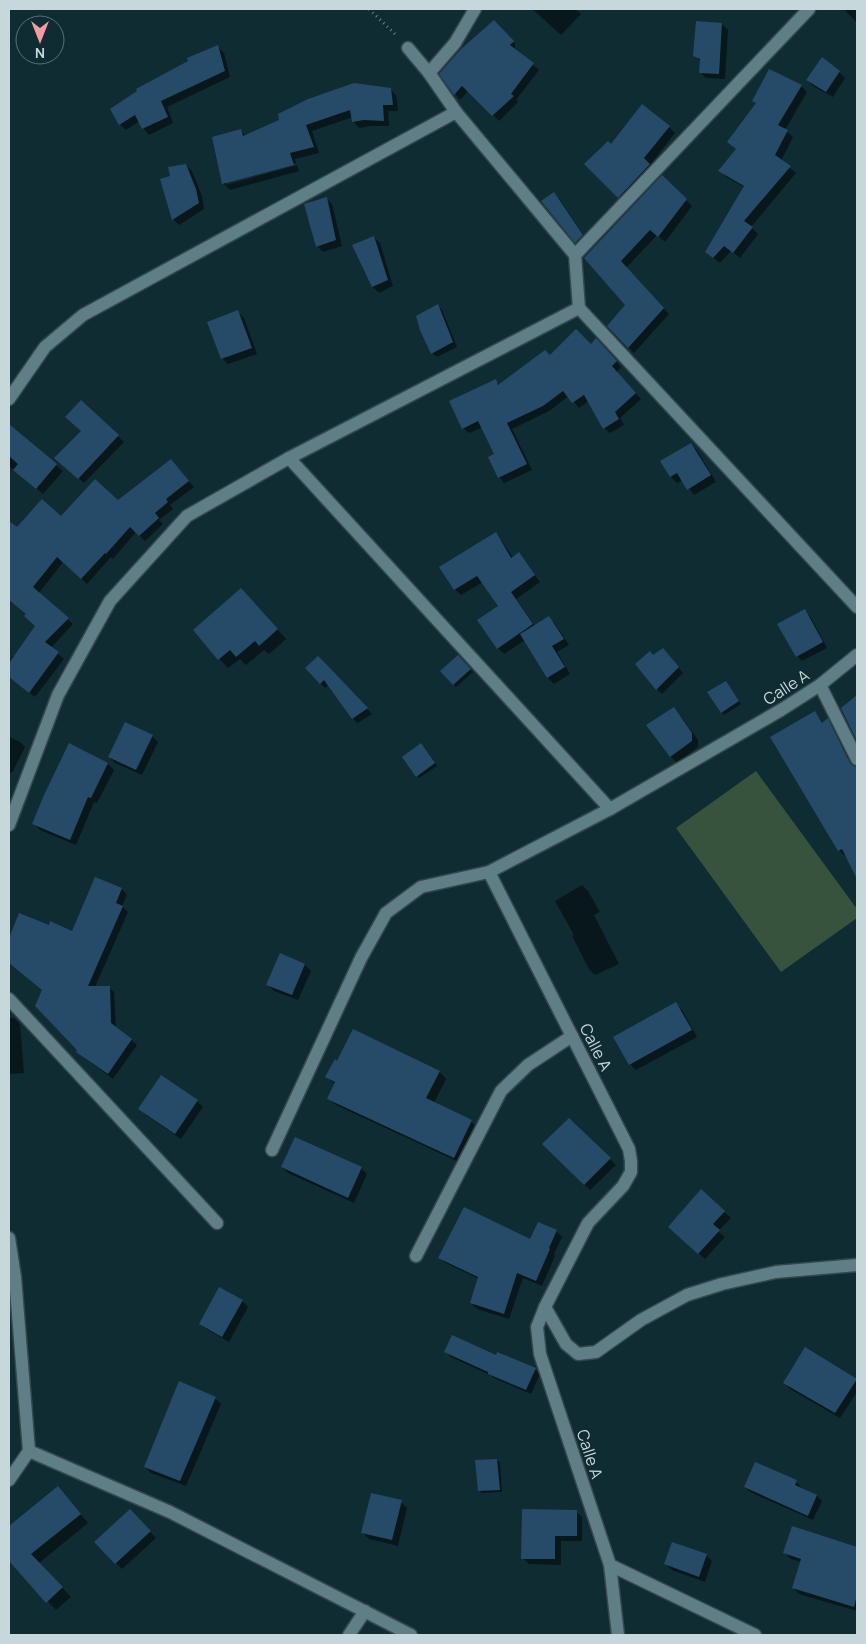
<svg xmlns="http://www.w3.org/2000/svg" width="866" height="1644" viewBox="0 0 866 1644" font-family="Manrope,sans-serif">
<style>
.green{fill:#38533d}
.shadow{fill:#0007}
.building{fill:#264b69}
.lines{fill:none;stroke-linecap:round;stroke-linejoin:round}
.lane-casing{stroke:#34474c;stroke-width:15}
.street-casing{stroke:#34474c;stroke-width:15}
.path{stroke:#6c8387;stroke-width:3;stroke-dasharray:1 4;stroke-linecap:butt}
.lane{stroke:#607e85;stroke-width:12}
.street{stroke:#607e85;stroke-width:12}
.labels{text-anchor:middle;dominant-baseline:central;stroke-width:4.5;stroke-linejoin:round;paint-order:stroke}
.street-label{font-size:16px;fill:#c7d8db;stroke:#0f2c32}
</style>
<rect width="100%" height="100%" fill="#0f2c32"/>
<polygon class="green" points="756,771 857,909 857,918 781,972 676,828"/>
<g class="shadow">
<polygon points="532,9 575,9 581,14 561,35"/>
<polygon points="844,9 857,9 857,23"/>
<polygon points="494,22 515,44 515,50 539,70 516,100 518,102 499,121 469,90 460,100 441,74"/>
<polygon points="722,24 728,30 725,79 706,78 700,72 701,62 695,55"/>
<polygon points="218,47 224,53 230,77 167,107 173,123 149,135 143,128 140,121 126,130 120,124"/>
<polygon points="839,72 845,78 833,97 813,86 807,80"/>
<polygon points="801,86 807,92 785,130 793,137 781,161 796,173 751,227 758,234 740,258 731,251 720,263 706,252 744,187 726,177 720,171 737,150 729,142 757,104 754,101"/>
<polygon points="390,89 396,95 398,111 388,111 389,126 370,126 359,128 353,121 353,117 312,131 319,153 295,159 296,163 226,182 226,185 297,165 299,171 230,190 224,184 213,138 241,131 246,136"/>
<polygon points="669,127 675,133 650,165 655,171 625,203 586,164 611,146"/>
<polygon points="186,165 192,171 202,196 204,209 179,225 173,219 162,180 172,176"/>
<polygon points="662,177 692,206 665,242 657,235 626,268 669,314 634,353 608,326 627,305 585,258"/>
<polygon points="554,194 560,200 588,242 582,248 542,201"/>
<polygon points="326,198 332,204 342,246 323,252 317,246"/>
<polygon points="374,237 380,243 393,286 379,293 373,287"/>
<polygon points="438,306 442,310 457,347 437,357 432,353"/>
<polygon points="238,312 244,318 257,354 228,364 222,358"/>
<polygon points="602,345 621,367 616,373 641,399 620,418 624,425 610,433 604,428 589,401 579,408 569,396 549,411 512,429 532,470 504,483 499,477 496,455 483,427 469,433 463,428 495,381 500,385 550,356 591,346"/>
<polygon points="81,402 124,442 84,483 61,463 82,432"/>
<polygon points="12,429 63,471 43,494 9,466 9,433"/>
<polygon points="691,444 697,450 716,482 694,495 683,480 677,483 671,477"/>
<polygon points="171,461 194,487 170,505 173,509 159,520 163,524 145,541 136,532 113,559 111,557 87,584 63,562 39,593 73,624 51,648 64,659 35,697 9,677 9,661 13,656 14,657 37,627 27,614 9,600 9,579 16,570 9,564 9,523 17,529 118,502"/>
<polygon points="495,534 501,540 513,558 519,554 540,582 516,599 535,626 549,618 555,624 569,645 557,652 570,674 554,684 548,678 525,640 504,654 498,648 499,606 483,582 461,595 455,589 441,567"/>
<polygon points="250,599 286,639 269,654 264,650 246,665 240,659 228,668 194,631"/>
<polygon points="805,611 810,616 827,648 802,661 797,656 779,625"/>
<polygon points="668,655 683,673 662,694 657,689 653,657"/>
<polygon points="318,657 372,714 358,723 353,719 329,684 325,688 307,668"/>
<polygon points="458,657 473,672 456,687 442,671"/>
<polygon points="728,685 741,704 724,715 722,712"/>
<polygon points="815,713 823,723 827,720 833,726 849,757 846,759 857,779 857,877 846,855 845,856 839,850"/>
<polygon points="680,715 698,740 698,747 677,763 671,757"/>
<polygon points="152,736 158,742 142,775 115,763 109,757"/>
<polygon points="9,737 20,742 25,747 12,773 9,771"/>
<polygon points="424,747 437,766 419,778 417,776"/>
<polygon points="108,764 114,770 97,803 94,802 76,845 40,830 34,824"/>
<polygon points="95,878 122,889 127,895 122,906 128,912 95,987 109,987 114,992 116,1028 137,1045 113,1079 77,1052 79,1050 43,990 9,963 9,937 49,927 72,932"/>
<polygon points="582,885 588,891 600,912 594,915 619,964 595,975 589,969 572,936 574,935 555,901"/>
<polygon points="305,965 311,971 298,1000 274,991 268,985"/>
<polygon points="676,1004 682,1010 697,1037 636,1070 630,1064"/>
<polygon points="9,1018 14,1018 20,1024 24,1073 9,1074"/>
<polygon points="354,1030 440,1072 446,1079 434,1103 471,1122 478,1128 461,1163 336,1105 329,1099 336,1085 327,1077 338,1062"/>
<polygon points="197,1101 203,1107 181,1139 146,1115 140,1109"/>
<polygon points="569,1119 616,1165 590,1190 544,1144"/>
<polygon points="282,1167 361,1168 367,1174 354,1203 288,1173"/>
<polygon points="701,1191 731,1218 718,1231 725,1237 705,1259 675,1233"/>
<polygon points="556,1231 562,1237 554,1254 555,1256 542,1286 523,1278 509,1319 477,1309 471,1303 479,1279 446,1263 440,1258 530,1241"/>
<polygon points="242,1301 248,1307 229,1342 206,1329 200,1323"/>
<polygon points="446,1352 497,1357 535,1369 540,1374 531,1394 494,1378 490,1375 451,1357"/>
<polygon points="856,1380 857,1392 840,1418 790,1389 785,1383"/>
<polygon points="215,1398 221,1404 186,1486 151,1473 145,1467"/>
<polygon points="497,1460 500,1463 502,1492 482,1493 479,1491"/>
<polygon points="796,1482 801,1487 800,1489 817,1496 822,1501 813,1520 750,1492 745,1487"/>
<polygon points="58,1488 88,1523 39,1563 71,1597 56,1610 9,1559 9,1528"/>
<polygon points="401,1502 407,1508 398,1546 369,1539 363,1533"/>
<polygon points="130,1511 156,1538 122,1569 96,1542"/>
<polygon points="576,1511 582,1517 582,1541 561,1541 561,1565 529,1564 523,1558"/>
<polygon points="793,1528 857,1548 857,1611 799,1594 793,1587 801,1562 791,1559 785,1553"/>
<polygon points="706,1555 712,1561 705,1582 672,1570 666,1564"/>
</g>
<g class="building">
<polygon points="494,20 514,41 510,45 534,63 511,94 514,96 492,116 462,86 454,95 439,74 461,49"/>
<polygon points="696,21 722,23 719,74 699,73 700,59 693,56"/>
<polygon points="218,45 225,71 161,101 168,117 142,129 135,115 119,125 110,109 137,91 136,89 188,61 187,58"/>
<polygon points="822,57 840,71 826,92 806,80"/>
<polygon points="769,69 802,85 778,125 788,130 775,155 791,166 744,221 753,227 733,253 724,246 713,258 705,252 744,186 718,171 736,149 727,142 756,103 752,101"/>
<polygon points="354,83 391,88 393,105 383,105 384,121 364,120 352,122 350,110 306,125 314,147 290,153 294,165 222,184 212,137 241,129 243,136 279,120 278,114 308,99"/>
<polygon points="642,104 670,126 644,158 650,164 618,198 584,164 608,141 611,144"/>
<polygon points="186,164 196,189 199,203 172,220 160,179 170,176 168,167"/>
<polygon points="662,175 687,199 658,237 650,230 621,261 664,308 628,348 607,326 625,305 584,258"/>
<polygon points="554,192 583,235 575,243 541,201"/>
<polygon points="327,197 336,240 316,247 304,204"/>
<polygon points="374,236 388,280 372,287 352,245"/>
<polygon points="438,304 453,342 431,354 420,330 416,316"/>
<polygon points="238,310 252,348 221,359 207,322"/>
<polygon points="576,329 591,344 596,338 617,361 612,366 636,393 615,412 619,419 603,429 584,395 572,403 563,391 543,406 507,423 527,464 498,478 488,457 494,454 478,421 462,429 449,401 496,379 498,385 545,350 550,355"/>
<polygon points="81,400 119,435 78,479 54,458 81,431 65,417"/>
<polygon points="9,424 57,464 36,489 13,470 18,464 9,456"/>
<polygon points="691,443 711,475 687,490 677,473 670,477 660,461"/>
<polygon points="171,459 189,481 166,499 168,502 155,513 159,518 139,536 130,527 106,554 105,553 81,579 57,557 33,587 69,618 45,642 59,652 29,693 9,677 9,663 35,626 24,616 26,614 9,600 9,521 17,527 42,499 61,516 95,479 118,500"/>
<polygon points="496,532 511,558 519,552 535,575 511,592 533,624 497,649 477,620 498,606 477,576 454,590 439,567"/>
<polygon points="241,588 278,629 259,646 255,641 236,657 230,650 218,660 193,630"/>
<polygon points="805,609 823,642 796,657 777,624"/>
<polygon points="549,616 564,639 552,646 565,667 547,678 520,634"/>
<polygon points="663,648 679,667 656,690 635,664 650,651 653,655"/>
<polygon points="458,655 471,669 453,685 440,671"/>
<polygon points="318,656 328,666 368,708 352,719 324,680 320,684 305,668"/>
<polygon points="726,681 739,701 721,713 707,692"/>
<polygon points="857,695 857,741 841,708"/>
<polygon points="674,707 692,733 692,741 670,757 646,725"/>
<polygon points="815,711 822,723 828,718 850,763 853,766 857,767 857,879 842,849 838,851 770,737"/>
<polygon points="125,722 153,735 136,770 108,757"/>
<polygon points="69,743 108,763 91,798 88,797 70,840 32,824 44,795"/>
<polygon points="421,743 435,763 416,777 402,757"/>
<polygon points="95,877 122,888 116,903 123,906 88,986 110,986 111,1023 132,1039 108,1074 76,1052 77,1050 35,1006 42,990 9,963 9,938 19,913 49,925 50,921 72,931"/>
<polygon points="280,953 305,964 292,995 266,985"/>
<polygon points="676,1002 692,1030 629,1065 613,1037"/>
<polygon points="353,1029 440,1071 426,1098 472,1120 454,1158 327,1099 335,1082 325,1077 335,1059 337,1061"/>
<polygon points="161,1075 198,1100 175,1134 138,1109"/>
<polygon points="569,1118 611,1158 584,1185 542,1144"/>
<polygon points="295,1137 362,1167 348,1198 281,1167"/>
<polygon points="701,1189 725,1211 713,1224 720,1230 698,1254 668,1227"/>
<polygon points="464,1207 530,1239 538,1222 557,1230 549,1248 550,1249 536,1281 517,1273 504,1314 470,1303 478,1277 438,1258"/>
<polygon points="219,1287 243,1300 222,1337 199,1324"/>
<polygon points="452,1335 496,1355 497,1352 536,1368 526,1390 488,1374 488,1372 444,1352"/>
<polygon points="805,1347 857,1379 835,1413 783,1383"/>
<polygon points="179,1381 216,1397 180,1481 144,1467"/>
<polygon points="497,1459 500,1490 478,1491 475,1460"/>
<polygon points="755,1462 797,1480 795,1485 817,1495 808,1516 744,1487"/>
<polygon points="58,1486 81,1514 31,1554 63,1587 46,1603 9,1561 9,1526"/>
<polygon points="371,1493 402,1500 392,1540 361,1533"/>
<polygon points="130,1509 151,1531 115,1564 94,1542"/>
<polygon points="522,1509 577,1510 577,1536 555,1536 555,1559 521,1559"/>
<polygon points="792,1526 857,1547 857,1595 854,1607 792,1588 801,1559 783,1553"/>
<polygon points="672,1542 707,1554 699,1577 664,1564"/>
</g>
<g class="lines">
<g class="lane-casing">
<g id="lane">
<polyline points="272,1150 361,958 386,913 421,887 489,872"/>
<polyline points="416,1256 501,1091 528,1065 572,1036"/>
</g>
</g>
<g class="street-casing">
<g id="street">
<polyline points="408,48 429,73 456,112 575,255 579,308 857,607"/>
<polyline points="429,73 455,43 475,9"/>
<polyline points="575,255 809,9"/>
<polyline points="9,399 45,347 83,315 456,112"/>
<polyline points="289,458 610,809"/>
<polyline points="820,685 857,759"/>
<polyline points="9,825 58,695 110,601 187,516 289,458 579,308"/>
<polyline points="9,999 217,1223"/>
<polyline points="9,1238 15,1277 29,1451 170,1512 411,1635"/>
<polyline points="545,1307 566,1344 578,1354 596,1352 641,1320 687,1295 722,1284 776,1272 857,1265"/>
<polyline points="9,1480 29,1451"/>
<polyline points="610,1565 755,1635"/>
<polyline points="349,1635 365,1611"/>
<polyline points="618,1635 610,1565 540,1354 537,1327 545,1307 588,1223 623,1186 631,1172 631,1161 629,1149 624,1139 489,872 610,809 781,710 820,685 857,655"/>
</g>
</g>
<polyline class="path" points="369,9 396,35"/>
<use href="#lane" class="lane"/>
<use href="#street" class="street"/>
</g>
<g class="labels">
<g class="street-label">
<text transform="translate(786 687) rotate(-33)">Calle A</text>
<text transform="translate(596 1047) rotate(63)">Calle A</text>
<text transform="translate(590 1454) rotate(72)">Calle A</text>
</g>
</g>
<rect width="866" height="1644" fill="none" stroke="#c7d8db" stroke-width="20"/>
<g transform="translate(40 40) rotate(180)"><circle r="24" fill="#0f2c32" stroke="#597176"/>
<path d="M0-4L9 19L0 12L-9 19Z" fill="#f49aa5"/>
<text y="-8" font-size="14" font-weight="bold" text-anchor="middle" fill="#c7d8db">N</text>
</g>
</svg>
